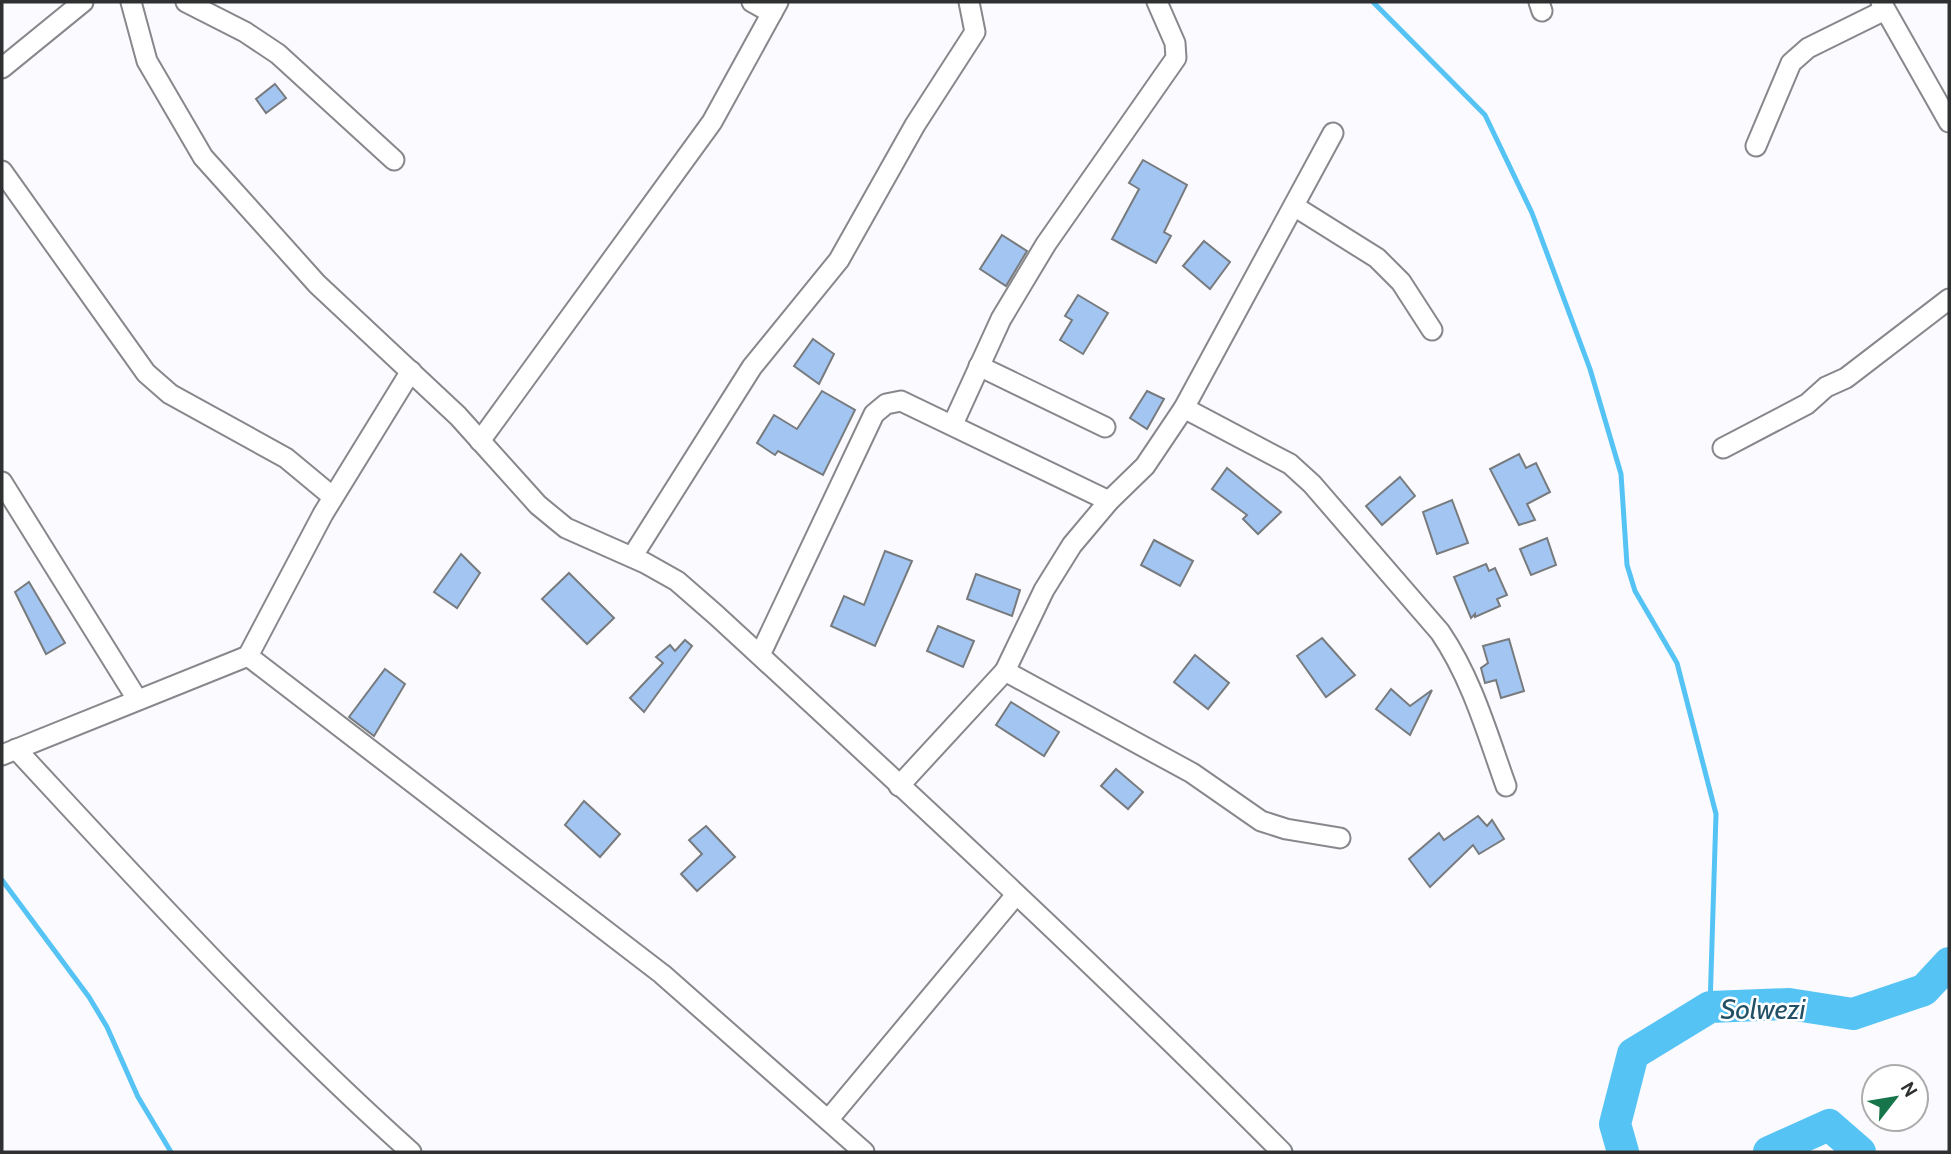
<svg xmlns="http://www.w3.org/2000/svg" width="1951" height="1154" viewBox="0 0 1951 1154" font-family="Cabin,sans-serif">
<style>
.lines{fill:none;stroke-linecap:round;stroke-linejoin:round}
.stream{stroke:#56c3f5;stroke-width:5}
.river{stroke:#56c3f5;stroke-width:32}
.building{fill:#a3c5f2;stroke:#787b7e;stroke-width:2}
.minor-casing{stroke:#87888c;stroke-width:23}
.minor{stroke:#fff;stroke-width:19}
.labels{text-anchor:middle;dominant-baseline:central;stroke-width:5;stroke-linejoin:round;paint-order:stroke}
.water-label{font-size:28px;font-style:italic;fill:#225065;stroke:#fff}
</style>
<rect width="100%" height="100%" fill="#fbfbff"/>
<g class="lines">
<g class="stream">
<polyline points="1373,2 1485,115 1532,213 1590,369 1621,474 1627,565 1635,591 1677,663 1716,814 1710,1007"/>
<polyline points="2,880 89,997 107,1027 138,1097 171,1152"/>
</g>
<g class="river">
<polyline points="1623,1152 1615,1124 1633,1054 1710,1007 1789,1004 1853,1014 1924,990 1949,963"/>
<polyline points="1769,1152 1829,1125 1860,1152"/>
</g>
</g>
<g class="building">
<polygon points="275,84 286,98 266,113 256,99"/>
<polygon points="1143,160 1187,185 1164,232 1171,236 1156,263 1112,239 1139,189 1129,183"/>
<polygon points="1002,235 1027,251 1006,286 980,269"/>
<polygon points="1204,241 1230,262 1210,289 1183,266"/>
<polygon points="1078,295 1108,313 1083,354 1060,340 1072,320 1065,316"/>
<polygon points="813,339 834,354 819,384 794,366"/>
<polygon points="822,391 855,410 823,475 778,451 775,455 757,443 774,415 797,429"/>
<polygon points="1147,391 1164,399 1147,429 1130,418"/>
<polygon points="1519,454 1526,468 1536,463 1550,492 1527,504 1535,520 1519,525 1490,469"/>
<polygon points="1227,468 1281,512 1258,534 1243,519 1247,515 1212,489"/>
<polygon points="1400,477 1415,496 1382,525 1366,506"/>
<polygon points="1452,500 1468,543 1437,554 1423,512"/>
<polygon points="1547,538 1556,565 1531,575 1520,549"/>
<polygon points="1154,540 1193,561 1180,586 1141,565"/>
<polygon points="885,551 912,561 875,646 831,626 844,596 864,605"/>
<polygon points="461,554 480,573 457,608 434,592"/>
<polygon points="1486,564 1489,571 1495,568 1507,595 1497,599 1500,606 1475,617 1475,614 1471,618 1454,577"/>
<polygon points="569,573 614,618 587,644 542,599"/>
<polygon points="976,574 1020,590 1012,616 967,599"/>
<polygon points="29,582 65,643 46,654 15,592"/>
<polygon points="938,626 974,641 963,667 927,651"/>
<polygon points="1322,638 1355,675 1326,697 1297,656"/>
<polygon points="1509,639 1524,691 1501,698 1496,680 1485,683 1481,668 1488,663 1483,646"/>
<polygon points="685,640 692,646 644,712 630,698 663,663 656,657 670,645 675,651"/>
<polygon points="1195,655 1229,683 1208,709 1174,682"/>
<polygon points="385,669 405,684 374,736 349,717"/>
<polygon points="1391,689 1410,706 1432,690 1410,735 1376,709"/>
<polygon points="1011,702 1059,732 1044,756 996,725"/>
<polygon points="1116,769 1143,792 1128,809 1101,786"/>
<polygon points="584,801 620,834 600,857 565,825"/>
<polygon points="1478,816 1487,826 1492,820 1504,839 1479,854 1473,845 1430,887 1409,859 1439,833 1444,840"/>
<polygon points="706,826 735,857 697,891 681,874 702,854 689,840"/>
</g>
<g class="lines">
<g class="minor-casing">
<g id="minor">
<path d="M 131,2 L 147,61 L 203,157 L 317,284 L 458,416 L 538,505 L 566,528 L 645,563 L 677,581 L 716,615 C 907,791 1099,968 1282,1152"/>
<polyline points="186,2 245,32 278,54 394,160"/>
<polyline points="752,2 772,13"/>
<polyline points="1539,2 1542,11"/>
<polyline points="1881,2 1949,122"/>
<polyline points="2,68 83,2"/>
<polyline points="1756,146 1791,63 1808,48 1885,10"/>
<polyline points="2,171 146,373 170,394 286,458 333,497"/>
<polyline points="1294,206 1377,258 1401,282 1432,330"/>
<polyline points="979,366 1105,427"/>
<path d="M 1184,408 L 1290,464 L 1312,484 L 1440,632 C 1472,679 1487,733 1506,786"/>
<polyline points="953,424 1001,319 1046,244 1176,58 1175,43 1157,2"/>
<polyline points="480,441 712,122 778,2"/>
<polyline points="1723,448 1807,404 1826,387 1846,378 1949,299"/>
<polyline points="2,482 137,699"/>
<polyline points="632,557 752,367 839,260 915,125 975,32 969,2"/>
<polyline points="760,655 874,414 886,404 901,401 1109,501"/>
<polyline points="248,656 323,514 411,371"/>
<polyline points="1005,671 1192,773 1261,821 1286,829 1340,838"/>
<path d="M 16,749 C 144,887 271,1027 411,1152"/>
<polyline points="2,755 248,656 662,974 864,1152"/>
<polyline points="899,786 1005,671 1044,590 1072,545 1109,501 1145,466 1184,408 1333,133"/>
<polyline points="828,1120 1015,896"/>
</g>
</g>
<use href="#minor" class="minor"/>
</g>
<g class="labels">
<g class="water-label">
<text x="1763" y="1009">Solwezi</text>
</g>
</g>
<rect width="1951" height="1154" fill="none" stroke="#2f3031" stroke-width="7"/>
<g transform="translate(1895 1098) rotate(59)"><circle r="33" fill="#ffffff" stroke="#acacad" stroke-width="2"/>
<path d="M0-5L12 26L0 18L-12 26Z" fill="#16754b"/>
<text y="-10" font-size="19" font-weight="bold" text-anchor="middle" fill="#2f3031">N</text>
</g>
</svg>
